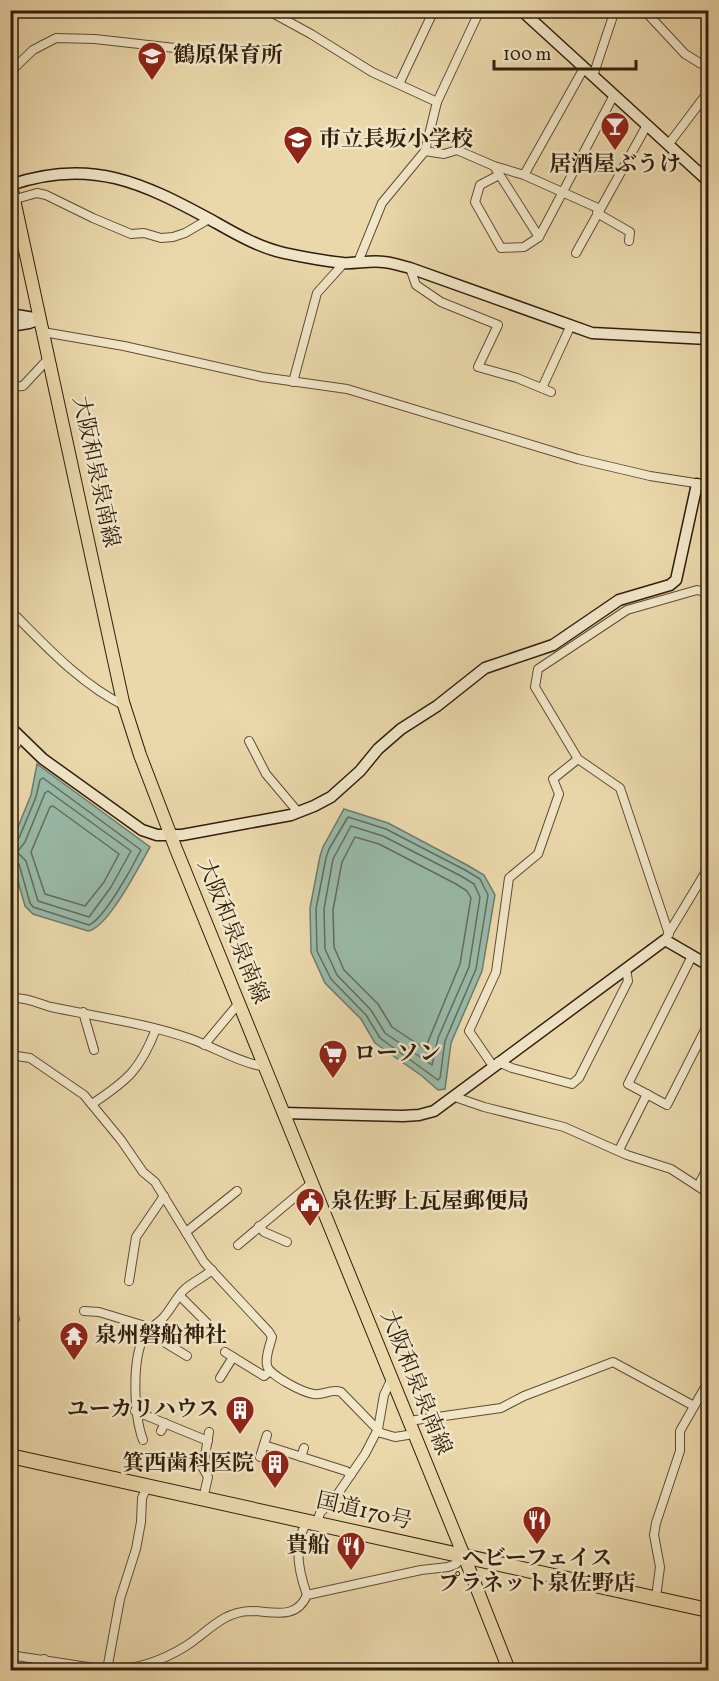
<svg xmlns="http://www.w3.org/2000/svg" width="719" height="1681" viewBox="0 0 719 1681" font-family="Vollkorn,'Noto Serif JP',serif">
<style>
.water{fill:#98baa9;stroke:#6f7b6b;stroke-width:1.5}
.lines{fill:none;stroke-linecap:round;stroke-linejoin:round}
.shore{stroke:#656c5b;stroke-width:1.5}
.street-casing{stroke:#604c34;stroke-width:10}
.secondary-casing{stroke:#321d0d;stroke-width:13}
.primary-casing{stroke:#321d0d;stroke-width:14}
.highway-casing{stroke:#321d0d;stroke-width:16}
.street{stroke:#f1e6c8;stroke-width:8}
.secondary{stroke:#f1e6c8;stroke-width:10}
.primary{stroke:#ead8ab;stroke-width:12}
.highway{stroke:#ead8ab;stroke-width:14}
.labels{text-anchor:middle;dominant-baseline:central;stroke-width:5;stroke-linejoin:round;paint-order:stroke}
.poi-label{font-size:22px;font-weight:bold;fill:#321d0d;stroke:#f1e6c8;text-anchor:start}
.street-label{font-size:22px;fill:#321d0d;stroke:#f1e6c8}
</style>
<rect width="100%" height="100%" fill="#ead8ab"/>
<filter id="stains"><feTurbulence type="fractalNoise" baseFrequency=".00333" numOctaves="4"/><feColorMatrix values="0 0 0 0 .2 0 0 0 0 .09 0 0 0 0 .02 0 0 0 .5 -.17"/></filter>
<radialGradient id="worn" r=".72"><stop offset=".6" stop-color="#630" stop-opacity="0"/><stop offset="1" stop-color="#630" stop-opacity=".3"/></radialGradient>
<g class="water">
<path d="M 37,764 L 150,847 C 139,866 108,928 88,931 L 33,914 L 25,906 L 13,864 L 11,844 L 31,795 Z"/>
<polygon points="344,809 388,823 467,865 484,875 495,895 482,971 451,1043 445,1089 438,1090 422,1076 375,1043 361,1019 325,983 311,952 310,908 320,856 323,847"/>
</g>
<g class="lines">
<g class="shore">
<polygon points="48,791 131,851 111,887 89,917 38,901 26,861 17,852 25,842 45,793"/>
<polygon points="53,806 119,854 104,882 85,906 45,894 31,852 50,807"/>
<polygon points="348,817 386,829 465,870 480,879 488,895 476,969 445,1041 440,1078 438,1080 380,1038 366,1015 331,979 317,951 316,909 326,858 329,849"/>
<polygon points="351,826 383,836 461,876 474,884 480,897 469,967 438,1038 432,1065 385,1033 371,1010 337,975 325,949 324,909 333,859"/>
<polygon points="355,837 379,844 456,884 467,891 471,898 460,964 425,1049 392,1027 378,1004 344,970 334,947 333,910 342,862"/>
<path d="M 10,843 L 15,842 L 19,838 L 36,797 L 40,780 L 43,778 L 141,850 C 133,866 104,919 89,925 L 33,907 L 30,903 L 19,864 L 15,861 L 10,860"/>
</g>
<g class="street-casing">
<g id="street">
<polyline points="267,10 311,34 372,72 437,102"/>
<polyline points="644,10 685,54 708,68"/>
<polyline points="10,72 33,50 56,38 95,39 228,54"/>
<polyline points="593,76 615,10"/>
<polyline points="399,84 434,10"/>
<polyline points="668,145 708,92"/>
<polyline points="425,151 444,154 457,150 494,166 539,237"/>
<polyline points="494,166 524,175 600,209"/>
<polyline points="499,175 480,185 475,202 501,248 524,247 539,237 614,95"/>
<polyline points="524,175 584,68"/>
<polyline points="12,200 37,193 46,195 93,218 131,234 144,233 161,238 173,237 185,233 209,219"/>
<polyline points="597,213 630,232 629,241"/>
<polyline points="576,253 647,125"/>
<polyline points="358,262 382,203 425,151 437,102 480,10"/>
<polyline points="410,268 416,285 441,302 498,325 478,367 517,378 551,392"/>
<polyline points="43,332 124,346 262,377 347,389 578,459 650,476 708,485"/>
<polyline points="293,382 317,293 344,263"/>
<polyline points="10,387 23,386 49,358"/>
<polyline points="542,388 571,325"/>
<path d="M 10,610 C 45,645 80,684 125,706"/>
<polyline points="249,741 266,774 298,812"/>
<polyline points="10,756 20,737"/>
<polyline points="669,934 620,788 578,759 535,687 538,669 627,610 697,590 708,593"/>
<polyline points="667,936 708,868"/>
<polyline points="692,956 628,1084 667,1105 708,1024"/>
<path d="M 10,998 C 26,997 37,1003 51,1007 C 98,1017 145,1023 191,1039 C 216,1048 238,1062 265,1067"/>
<polyline points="83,1012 94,1050"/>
<polyline points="204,1045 239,1003"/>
<path d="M 10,1055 L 30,1058 L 84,1095 L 121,1140 L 143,1172 L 155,1182 L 204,1262 L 269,1332 L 272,1337 C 270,1345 265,1357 267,1365 C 268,1375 304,1393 314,1394 C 323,1396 331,1388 341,1392 L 381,1433 L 395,1437 L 414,1434"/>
<polyline points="498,1062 512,1068 572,1084 579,1078 628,981 626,969"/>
<polyline points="493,1066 469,1031 496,972 509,878 538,854 559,794 553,779 578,759"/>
<polyline points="455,1097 484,1107 564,1127 627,1155 671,1169 708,1193"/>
<path d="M 92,1104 C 128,1080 140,1070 156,1029"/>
<polyline points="619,1150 647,1094"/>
<polyline points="698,1186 708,1167"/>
<polyline points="259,1226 264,1232 287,1242"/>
<polyline points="186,1232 237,1191"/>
<polyline points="238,1245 307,1187 312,1184"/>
<polyline points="129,1281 136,1237 164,1196"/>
<polyline points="10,1293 11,1291"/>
<polyline points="180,1296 207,1323"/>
<polyline points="84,1311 99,1312 142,1325 154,1336 187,1356"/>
<polyline points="10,1317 15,1319"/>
<polyline points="225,1352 264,1376 269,1372"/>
<polyline points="220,1378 233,1357"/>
<polyline points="135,1411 208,1441"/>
<polyline points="409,1421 501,1408 524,1396 613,1362 694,1406"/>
<polyline points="161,1431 165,1423"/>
<path d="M 143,1440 C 134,1416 131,1358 145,1335 C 149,1328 157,1324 162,1319 C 171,1310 176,1297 185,1289 C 193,1282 204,1277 212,1270"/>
<polyline points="264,1445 346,1471 351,1475"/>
<polyline points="260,1457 267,1435"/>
<polyline points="301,1457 304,1448"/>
<polyline points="203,1499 208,1477 203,1468 209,1432"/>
<polyline points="317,1523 320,1513 339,1492 365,1454 378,1429 384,1395 391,1380"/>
<path d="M 307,1595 C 301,1578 295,1557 300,1538 C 301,1532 305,1526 308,1521"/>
<polyline points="656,1597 660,1567 654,1535 656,1523 680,1451 680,1431 708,1382"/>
<path d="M 10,1655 L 107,1670 C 135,1670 162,1661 186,1646 C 208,1632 222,1612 250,1611 C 272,1611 296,1621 307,1595 L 421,1570 L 448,1567 L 456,1564 L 464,1556"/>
<polyline points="42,1670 44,1659"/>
<polyline points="107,1670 120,1599 136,1549 141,1522 142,1498 147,1487"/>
</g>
</g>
<g class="secondary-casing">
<g id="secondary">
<polyline points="521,10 708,181"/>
<path d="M 10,185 C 91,157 143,183 213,221 C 236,234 258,247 284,253 C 303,257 324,261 343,263 C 356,264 370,260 384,262 C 393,263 402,266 410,268 L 592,333 L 708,339"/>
<polyline points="10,314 40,319"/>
<polyline points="10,326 29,323 40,319"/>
<polyline points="10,727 43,759 142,830 157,835 182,835 291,815 314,806 331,797 360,771 378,749 401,729 437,706 485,668 553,645 619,600 670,585 676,580 697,484"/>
<polyline points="283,1113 403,1116 419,1115 434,1111 665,940 708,965"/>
</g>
</g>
<g class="primary-casing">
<polyline id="primary" points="10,181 123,702 140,755 176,849 464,1556 509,1670"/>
</g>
<g class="highway-casing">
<polyline id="highway" points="10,1456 708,1610"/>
</g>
<use href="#street" class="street"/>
<use href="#secondary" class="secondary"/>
<use href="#primary" class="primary"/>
<use href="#highway" class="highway"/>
</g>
<defs>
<g id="school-pin" transform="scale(1.5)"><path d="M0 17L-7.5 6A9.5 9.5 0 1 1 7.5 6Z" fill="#8f2418" stroke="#f1e6c8"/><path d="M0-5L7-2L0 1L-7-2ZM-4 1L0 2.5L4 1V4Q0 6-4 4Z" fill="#fff"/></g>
<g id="bar-pin" transform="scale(1.5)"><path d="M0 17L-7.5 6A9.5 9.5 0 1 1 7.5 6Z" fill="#8f2418" stroke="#f1e6c8"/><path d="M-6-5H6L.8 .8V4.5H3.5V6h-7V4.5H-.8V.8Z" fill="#fff"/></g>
<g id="supermarket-pin" transform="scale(1.5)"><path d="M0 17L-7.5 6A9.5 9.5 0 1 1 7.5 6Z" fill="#8f2418" stroke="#f1e6c8"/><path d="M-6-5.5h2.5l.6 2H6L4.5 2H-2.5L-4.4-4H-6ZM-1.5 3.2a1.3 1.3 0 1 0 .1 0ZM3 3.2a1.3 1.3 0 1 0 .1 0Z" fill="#fff"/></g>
<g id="civic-pin" transform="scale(1.5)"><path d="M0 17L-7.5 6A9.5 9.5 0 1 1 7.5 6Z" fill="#8f2418" stroke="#f1e6c8"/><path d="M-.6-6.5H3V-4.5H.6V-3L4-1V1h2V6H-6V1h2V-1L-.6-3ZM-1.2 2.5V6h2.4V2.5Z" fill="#fff"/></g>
<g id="temple-pin" transform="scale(1.5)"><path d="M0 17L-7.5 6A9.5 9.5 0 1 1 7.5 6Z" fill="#8f2418" stroke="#f1e6c8"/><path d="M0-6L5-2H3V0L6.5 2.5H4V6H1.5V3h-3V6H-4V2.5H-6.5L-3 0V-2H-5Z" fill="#fff"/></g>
<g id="building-pin" transform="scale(1.5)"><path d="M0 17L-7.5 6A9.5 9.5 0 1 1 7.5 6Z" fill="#8f2418" stroke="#f1e6c8"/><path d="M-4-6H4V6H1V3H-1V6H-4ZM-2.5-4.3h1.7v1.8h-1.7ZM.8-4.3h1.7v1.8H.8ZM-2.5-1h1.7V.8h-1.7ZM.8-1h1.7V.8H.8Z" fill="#fff"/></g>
<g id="restaurant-pin" transform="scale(1.5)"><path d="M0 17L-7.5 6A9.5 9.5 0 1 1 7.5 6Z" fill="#8f2418" stroke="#f1e6c8"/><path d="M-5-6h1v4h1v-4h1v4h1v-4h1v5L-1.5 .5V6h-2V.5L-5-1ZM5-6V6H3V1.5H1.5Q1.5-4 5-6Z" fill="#fff"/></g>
</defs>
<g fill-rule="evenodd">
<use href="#school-pin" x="152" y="56"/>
<use href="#bar-pin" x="615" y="126"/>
<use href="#school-pin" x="298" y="140"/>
<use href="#supermarket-pin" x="333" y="1054"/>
<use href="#civic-pin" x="310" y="1202"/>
<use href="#temple-pin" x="74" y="1336"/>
<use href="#building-pin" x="240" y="1410"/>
<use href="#building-pin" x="275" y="1464"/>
<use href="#restaurant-pin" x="537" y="1520"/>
<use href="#restaurant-pin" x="351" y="1546"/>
</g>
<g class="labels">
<g class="poi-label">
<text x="173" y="56">鶴原保育所</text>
<text x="319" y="140">市立長坂小学校</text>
<text x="615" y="165" text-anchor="middle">居酒屋ぶうけ</text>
<text x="354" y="1054">ローソン</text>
<text x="331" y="1202">泉佐野上瓦屋郵便局</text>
<text x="95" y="1336">泉州磐船神社</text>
<text x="219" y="1410" text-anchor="end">ユーカリハウス</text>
<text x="254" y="1464" text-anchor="end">箕西歯科医院</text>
<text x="330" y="1546" text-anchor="end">貴船</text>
<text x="537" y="1559" text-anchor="middle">ヘビーフェイス<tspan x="537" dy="25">プラネット泉佐野店</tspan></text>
</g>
<g class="street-label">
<text transform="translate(95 472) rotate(78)">大阪和泉泉南線</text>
<text transform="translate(232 932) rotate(68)">大阪和泉泉南線</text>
<text transform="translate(415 1383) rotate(68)">大阪和泉泉南線</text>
<text transform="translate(364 1512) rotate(13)">国道170号</text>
</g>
</g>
<rect width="719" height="1681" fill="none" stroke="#ead8ab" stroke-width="36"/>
<rect x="12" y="12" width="695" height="1657" fill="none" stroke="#321d0d" stroke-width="3"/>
<rect x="18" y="18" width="683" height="1645" fill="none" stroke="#321d0d" stroke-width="1.5"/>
<path d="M494 60v9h142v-9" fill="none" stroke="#321d0d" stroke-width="3"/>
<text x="503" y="60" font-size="18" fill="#321d0d" stroke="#f1e6c8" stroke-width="4.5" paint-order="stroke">100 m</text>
<rect width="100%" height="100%" filter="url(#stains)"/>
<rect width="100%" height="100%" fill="url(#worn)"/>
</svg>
